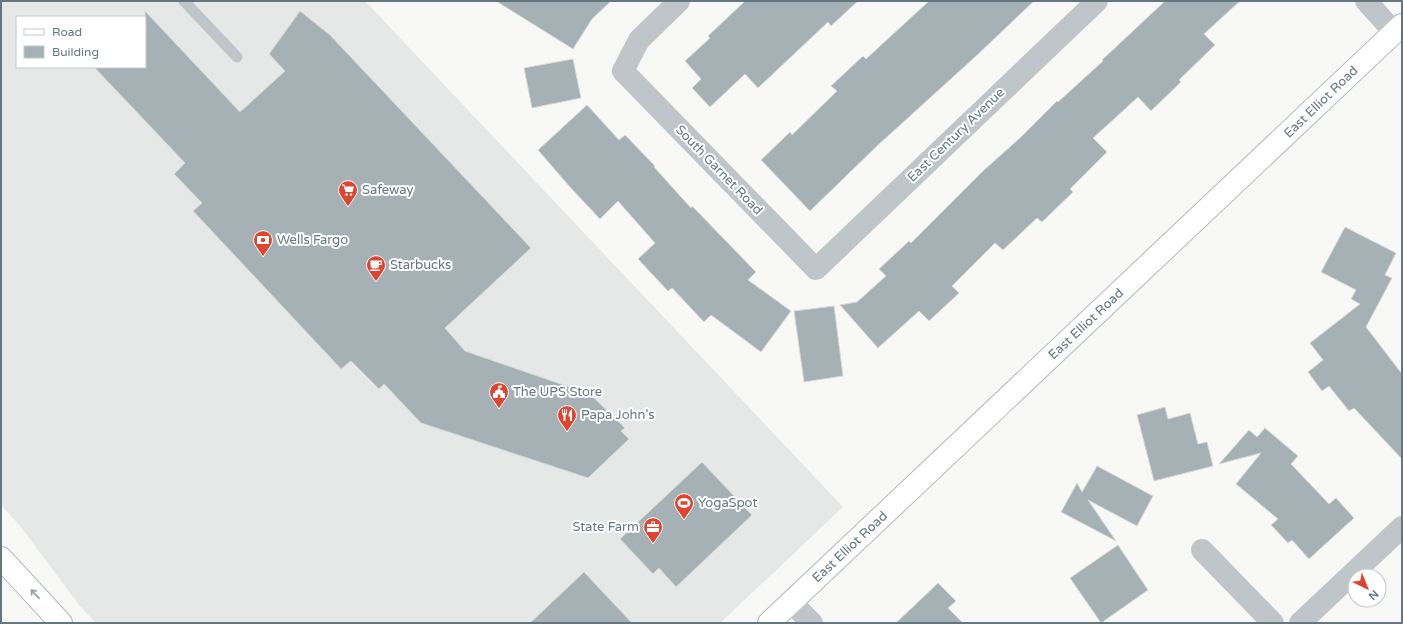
<svg xmlns="http://www.w3.org/2000/svg" width="1403" height="624" viewBox="0 0 1403 624" font-family="'Varela Round',sans-serif">
<style>
.built{fill:#e6e8e7;fill-rule:evenodd}
.building{fill:#a6b1b5;stroke:#dadad8}
.lines{fill:none;stroke-linecap:round;stroke-linejoin:round}
.secondary-casing{stroke:#b2b9bc;stroke-width:24}
.service{stroke:#bfc5c8;stroke-width:11}
.minor{stroke:#bfc5c8;stroke-width:22}
.secondary{stroke:#fff;stroke-width:22}
.oneway{stroke:#92a0a6}
.labels{text-anchor:middle;dominant-baseline:central;stroke-width:4;stroke-linejoin:round;paint-order:stroke}
.street-label{font-size:13px;fill:#647780;stroke:#fff}
.poi-label{font-size:13px;fill:#647780;stroke:#fff;text-anchor:start}
</style>
<rect width="100%" height="100%" fill="#f8f8f6"/>
<path class="built" d="M 1,1 L 365,1 L 843,507 L 720,623 L 96,623 L 79,605 L 21,527 L 1,505 ZM 17,17 L 145,17 L 145,67 L 17,67 Z"/>
<g class="building">
<polygon points="496,1 611,1 592,19 573,49"/>
<polygon points="745,1 858,1 831,26 828,22 758,88 745,74 710,107 692,88 701,79 685,61 710,38 708,36"/>
<polygon points="929,1 1034,1 975,57 878,145 810,211 761,160 790,132 792,135 837,91 831,86 863,56 866,59"/>
<polygon points="1165,1 1240,1 1204,34 1215,45 1179,80 1181,82 1151,111 1138,97 1093,138 1107,152 1070,189 1073,192 1042,222 1037,218 1003,250 995,243 952,286 959,293 929,321 919,311 878,348 840,305 857,302 886,276 879,269 909,241 911,243 983,171 1021,137 1057,101 1058,102 1103,61 1102,60"/>
<polygon points="145,11 240,112 285,71 269,54 300,11 330,35 531,248 445,328 465,351 590,394 625,428 621,431 629,439 588,478 421,423 384,384 379,389 351,361 341,369 193,211 202,203 174,174 185,163 94,67 145,67"/>
<polygon points="573,59 581,98 532,108 524,68"/>
<polygon points="587,105 619,140 625,135 655,166 654,167 691,208 692,206 756,272 748,280 791,311 761,352 711,315 704,322 672,288 668,291 638,259 655,243 618,201 600,219 570,187 538,150"/>
<polygon points="1345,227 1396,253 1385,275 1392,278 1366,327 1402,374 1402,459 1354,408 1349,411 1329,386 1322,391 1308,372 1323,360 1310,343 1360,304 1351,299 1356,290 1321,272"/>
<polygon points="834,306 843,376 804,382 794,311"/>
<polygon points="1165,407 1168,419 1190,413 1198,444 1207,442 1213,466 1154,481 1137,415"/>
<polygon points="1265,428 1298,456 1291,464 1329,504 1336,498 1354,518 1309,559 1292,540 1288,543 1271,525 1278,519 1236,484 1261,453 1219,464 1249,430 1257,437"/>
<polygon points="702,462 752,515 676,587 659,568 653,574 620,539"/>
<polygon points="1097,466 1153,496 1137,526 1088,500 1116,541 1061,512 1077,483 1082,492"/>
<polygon points="1118,545 1148,590 1101,623 1070,578"/>
<polygon points="584,572 632,623 530,623"/>
<polygon points="938,583 956,601 948,608 963,623 896,623"/>
</g>
<g class="lines">
<g class="secondary-casing">
<g id="secondary">
<polyline points="1,558 61,623"/>
<polyline points="769,623 1402,25"/>
</g>
</g>
<polyline class="service" points="184,1 237,57"/>
<g class="minor">
<polyline points="679,1 639,40 623,71 816,269 1097,1"/>
<polyline points="1366,1 1394,32"/>
<polyline points="1202,550 1273,623"/>
<polyline points="791,602 812,623"/>
<polyline points="1300,623 1402,527"/>
</g>
<use href="#secondary" class="secondary"/>
</g>
<defs><path id="oneway-shaft" d="M-6 0H5M1.5-3L5.5 0L1.5 3" fill="none" stroke-width="1.6" stroke-linecap="round" stroke-linejoin="round"/></defs>
<use class="oneway" href="#oneway-shaft" transform="translate(35 594) rotate(-133)"/>
<defs>
<g id="supermarket-pin" transform="scale(1)"><path d="M0 17L-7.5 6A9.5 9.5 0 1 1 7.5 6Z" fill="#de442f" stroke="#fff"/><path d="M-6-5.5h2.5l.6 2H6L4.5 2H-2.5L-4.4-4H-6ZM-1.5 3.2a1.3 1.3 0 1 0 .1 0ZM3 3.2a1.3 1.3 0 1 0 .1 0Z" fill="#fff"/></g>
<g id="bank-pin" transform="scale(1)"><path d="M0 17L-7.5 6A9.5 9.5 0 1 1 7.5 6Z" fill="#de442f" stroke="#fff"/><path d="M-6-4H6V4H-6ZM0-2.3a2.3 2.3 0 1 0 0 4.6a2.3 2.3 0 1 0 0-4.6Z" fill="#fff"/></g>
<g id="cafe-pin" transform="scale(1)"><path d="M0 17L-7.5 6A9.5 9.5 0 1 1 7.5 6Z" fill="#de442f" stroke="#fff"/><path d="M-5.5-4.5H6V0H3Q3 3.5 0 3.5H-2.5Q-5.5 3.5-5.5 0ZM3-3.2v2h1.7v-2ZM-6 4.5H4V6H-6Z" fill="#fff"/></g>
<g id="civic-pin" transform="scale(1)"><path d="M0 17L-7.5 6A9.5 9.5 0 1 1 7.5 6Z" fill="#de442f" stroke="#fff"/><path d="M-.6-6.5H3V-4.5H.6V-3L4-1V1h2V6H-6V1h2V-1L-.6-3ZM-1.2 2.5V6h2.4V2.5Z" fill="#fff"/></g>
<g id="restaurant-pin" transform="scale(1)"><path d="M0 17L-7.5 6A9.5 9.5 0 1 1 7.5 6Z" fill="#de442f" stroke="#fff"/><path d="M-5-6h1v4h1v-4h1v4h1v-4h1v5L-1.5 .5V6h-2V.5L-5-1ZM5-6V6H3V1.5H1.5Q1.5-4 5-6Z" fill="#fff"/></g>
<g id="stadium-pin" transform="scale(1)"><path d="M0 17L-7.5 6A9.5 9.5 0 1 1 7.5 6Z" fill="#de442f" stroke="#fff"/><path d="M0-5a6.5 5 0 1 0 0 10a6.5 5 0 1 0 0-10ZM-3.5-1.8h7v3.6h-7Z" fill="#fff"/></g>
<g id="office-pin" transform="scale(1)"><path d="M0 17L-7.5 6A9.5 9.5 0 1 1 7.5 6Z" fill="#de442f" stroke="#fff"/><path d="M-6-3h4V-5.5h4V-3h4V5H-6ZM-1-4.5V-3h2v-1.5ZM-6 0V1H6V0Z" fill="#fff"/></g>
</defs>
<g fill-rule="evenodd">
<use href="#supermarket-pin" x="348" y="190"/>
<use href="#bank-pin" x="263" y="240"/>
<use href="#cafe-pin" x="376" y="265"/>
<use href="#civic-pin" x="499" y="392"/>
<use href="#restaurant-pin" x="567" y="415"/>
<use href="#stadium-pin" x="684" y="503"/>
<use href="#office-pin" x="653" y="527"/>
</g>
<g class="labels">
<g class="street-label">
<text transform="translate(1321 102) rotate(-44)">East Elliot Road</text>
<text transform="translate(956 135) rotate(-44)">East Century Avenue</text>
<text transform="translate(719 170) rotate(46)">South Garnet Road</text>
<text transform="translate(1086 324) rotate(-43)">East Elliot Road</text>
<text transform="translate(850 547) rotate(-43)">East Elliot Road</text>
</g>
<g class="poi-label">
<text x="362" y="190">Safeway</text>
<text x="277" y="240">Wells Fargo</text>
<text x="390" y="265">Starbucks</text>
<text x="513" y="392">The UPS Store</text>
<text x="581" y="415">Papa John's</text>
<text x="698" y="503">YogaSpot</text>
<text x="639" y="527" text-anchor="end">State Farm</text>
</g>
</g>
<rect width="1403" height="624" fill="none" stroke="#647780" stroke-width="4"/>
<rect x="16" y="16" width="130" height="52" fill="#ffffff" stroke="#c1c9cc"/>
<rect x="24" y="29" width="20" height="6" fill="#ffffff" stroke="#c1c9cc"/>
<text x="52" y="36" font-size="12" fill="#647780">Road</text>
<rect x="24" y="46" width="20" height="12" fill="#a6b1b5" stroke="#c1c9cc"/>
<text x="52" y="56" font-size="12" fill="#647780">Building</text>
<g transform="translate(1367 588) rotate(137)"><circle r="19" fill="#ffffff" stroke="#c1c9cc"/>
<path d="M0-3L7 15L0 10L-7 15Z" fill="#de442f"/>
<text y="-6" font-size="11" font-weight="bold" text-anchor="middle" fill="#647780">N</text>
</g>
</svg>
